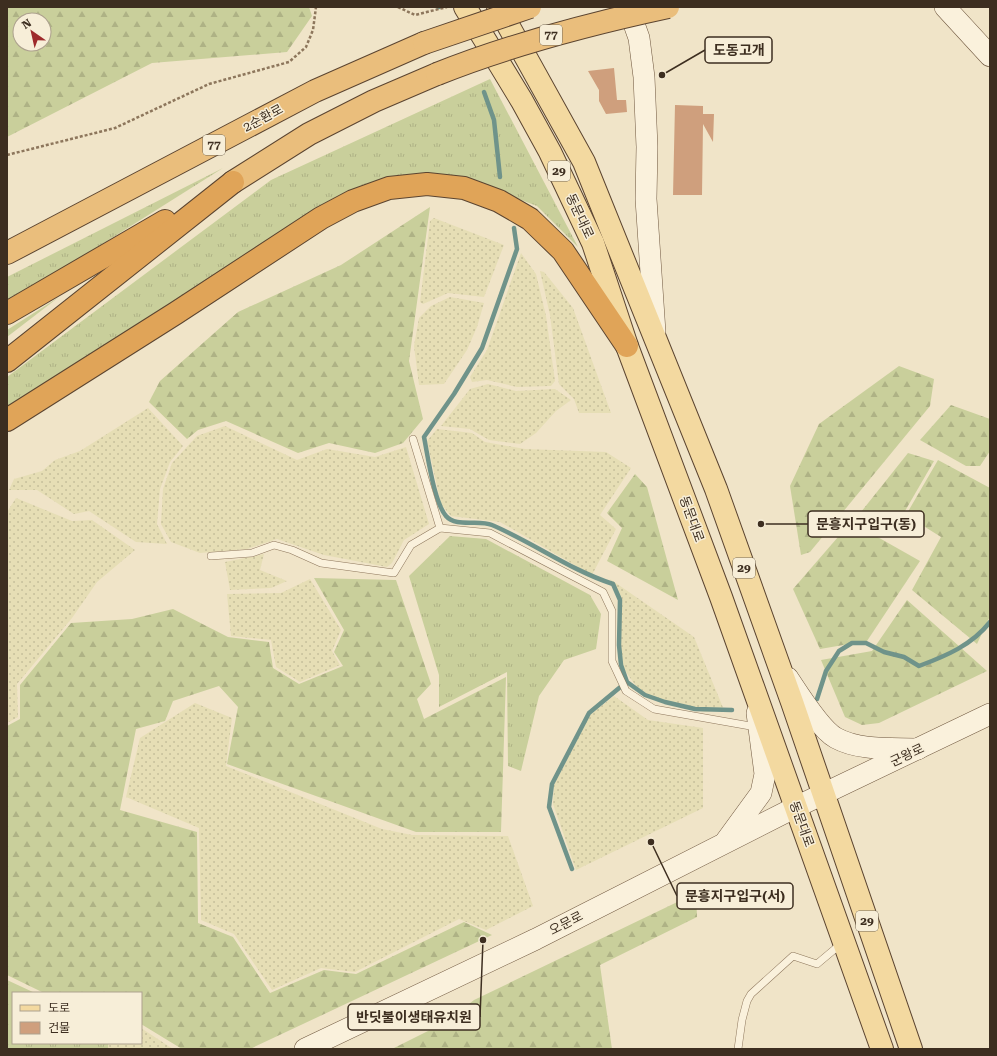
<svg xmlns="http://www.w3.org/2000/svg" width="997" height="1056" viewBox="0 0 997 1056" font-family="'Roboto Serif','Noto Sans KR',serif">
<style>
.farmland{fill:url(#farmland-dots)}
.grass{fill:url(#grass-tufts)}
.forest{fill:url(#forest-firs);fill-rule:evenodd}
.lines{fill:none;stroke-linecap:round;stroke-linejoin:round}
.stream{stroke:#6f938a;stroke-width:4.5}
.building{fill:#cf9f7d}
.service-casing{stroke:#8d765c;stroke-width:8}
.secondary-casing{stroke:#6f573f;stroke-width:22}
.primary-casing{stroke:#5b4430;stroke-width:24}
.trunk-casing{stroke:#5b4430;stroke-width:24}
.motorway-casing{stroke:#5b4430;stroke-width:24}
.path{stroke:#8d765c;stroke-width:2.5;stroke-dasharray:3 2;stroke-linecap:butt}
.service{stroke:#faf1dc;stroke-width:7}
.secondary{stroke:#faf1dc;stroke-width:21}
.primary{stroke:#f3d9a0;stroke-width:22}
.trunk{stroke:#eabe7c;stroke-width:22}
.motorway{stroke:#e0a458;stroke-width:22}
.trunk-bridge-casing{stroke:#5b4430;stroke-width:24;stroke-linecap:butt}
.trunk-bridge{stroke:#eabe7c;stroke-width:22}
.labels{text-anchor:middle;dominant-baseline:central;stroke-width:3;stroke-linejoin:round;paint-order:stroke}
.shield{fill:#f7eed8;stroke:#756857;stroke-width:1}
.shield-label{font-size:12px;font-weight:bold;fill:#3d2e20}
.street-label{font-size:13px;fill:#3d2e20;stroke:#f7eed8}
.leader{fill:none;stroke:#3d2e20;stroke-width:1.5}
.callout-dot{fill:#3d2e20;stroke:#f7eed8;stroke-width:1.5}
.callout{fill:#f7eed8;stroke:#3d2e20;stroke-width:1.5}
.callout-label{font-size:14px;text-anchor:middle;font-weight:bold;fill:#3d2e20}
</style>
<defs>
<pattern id="farmland-dots" width="8" height="8" patternUnits="userSpaceOnUse"><rect width="8" height="8" fill="#e6deb5"/><path d="M2 2h.1M6 6h.1" fill="none" stroke="#c6bf9b" stroke-width="1.8" stroke-linecap="round"/></pattern>
<pattern id="grass-tufts" width="24" height="20" patternUnits="userSpaceOnUse"><rect width="24" height="20" fill="#c9cf9b"/><path d="M3 7l-1-3M5 7V3M7 7l1-3M15 17l-1-3M17 17v-4M19 17l1-3" fill="none" stroke="#aeb285"/></pattern>
<pattern id="forest-firs" width="22" height="20" patternUnits="userSpaceOnUse"><rect width="22" height="20" fill="#c9cf9b"/><path d="M5 1l3.5 6h-7zM16 11l3.5 6h-7z" fill="#aeb285"/></pattern>
</defs>
<rect width="100%" height="100%" fill="#f0e4c8"/>
<g class="farmland">
<polygon points="434,218 504,245 484,297 448,293 423,304 420,302 430,221"/>
<polygon points="521,253 536,274 546,316 555,381 551,386 517,387 487,380 472,382 470,377 487,350"/>
<polygon points="540,271 544,272 573,308 611,413 579,413 574,399 559,384 550,315"/>
<polygon points="450,297 484,303 477,327 467,350 444,384 419,385 414,346 419,318 431,306"/>
<polygon points="488,384 516,391 555,389 571,400 556,411 536,433 520,444 489,440 470,429 441,426 470,389"/>
<polygon points="148,408 183,446 170,462 160,489 157,524 167,544 136,542 89,511 74,514 37,490 9,490 14,479 42,471 55,460 80,451"/>
<polygon points="225,426 297,460 327,449 375,457 406,447 429,524 404,540 392,563 387,567 324,555 277,539 247,549 200,553 171,542 161,524 163,489 172,463 197,436"/>
<polygon points="437,429 472,433 485,442 525,449 606,452 631,468 600,515 616,529 592,575 500,522 451,516 441,504 427,441"/>
<polygon points="16,498 72,521 92,520 135,550 97,582 72,618 17,684 18,717 7,723 7,512"/>
<polygon points="264,554 260,570 287,581 271,588 230,590 225,562"/>
<polygon points="310,579 341,630 332,651 340,665 300,682 276,667 271,640 231,636 227,594 281,593"/>
<polygon points="610,579 694,637 724,710 705,712 658,702 636,686 623,668 618,644 621,597"/>
<polygon points="614,696 648,720 703,728 703,808 576,870 553,804 554,785 590,715"/>
<polygon points="195,703 232,718 226,766 382,829 412,835 508,836 533,906 486,930 459,919 355,972 321,968 272,990 234,934 201,920 199,828 126,797 140,738"/>
<polygon points="141,1028 173,1049 108,1049 108,1043 141,1043"/>
</g>
<g class="grass">
<polygon points="490,79 578,247 537,206 469,180 391,185 7,414 7,377 271,180"/>
<polygon points="223,168 7,304 7,277"/>
<polygon points="59,297 7,337 7,330"/>
<polygon points="450,536 486,539 590,595 601,614 596,649 564,660 539,696 521,771 508,766 507,672 439,707 439,675 409,576"/>
<polygon points="7,980 35,993 13,993 13,1043 108,1043 108,1049 7,1049"/>
</g>
<g class="forest">
<path d="M 7,7 L 309,7 L 312,16 L 287,52 L 152,63 L 7,137 ZM 20,20 L 44,20 L 44,44 L 20,44 Z"/>
<polygon points="430,207 409,361 423,419 403,443 375,453 329,443 298,453 226,421 198,430 187,439 149,402 160,381 238,312 341,265"/>
<polygon points="899,366 934,379 930,406 810,552 801,555 790,486 819,424"/>
<polygon points="951,405 990,419 990,451 980,466 966,466 920,440"/>
<polygon points="908,453 934,461 894,530 861,512"/>
<polygon points="938,460 990,488 990,616 977,644 912,590 941,537 906,515"/>
<polygon points="635,474 647,487 678,600 607,561 622,528 607,513"/>
<polygon points="851,522 920,561 867,641 820,649 793,589"/>
<polygon points="314,578 396,580 431,684 417,699 424,719 506,677 501,832 416,832 227,764 238,707 219,686 173,701 165,721 136,729 120,810 197,832 198,923 233,937 270,993 324,970 356,974 464,922 492,935 250,1049 182,1049 141,1024 141,993 44,993 7,975 7,726 20,719 20,685 71,623 132,619 173,609 228,637 269,642 273,668 299,684 343,666 334,652 344,630"/>
<polygon points="907,600 987,671 879,723 862,725 845,717 821,660 872,651"/>
<polygon points="696,893 697,917 600,965 612,1049 392,1049 446,1022 474,1000"/>
</g>
<g class="lines">
<g class="stream">
<polyline points="438,7 439,7"/>
<polyline points="484,92 494,120 500,177"/>
<path d="M 514,228 L 517,249 L 482,348 L 454,394 L 424,437 C 428,457 434,502 446,516 C 456,528 479,519 492,525 C 534,543 570,570 613,584 L 620,600 L 619,645 L 621,665 L 627,682 L 645,695 L 665,702 L 695,709 L 732,710"/>
<path d="M 817,699 L 826,671 L 839,651 L 852,643 L 866,643 L 884,652 L 904,657 L 919,666 C 946,656 972,645 990,622"/>
<polyline points="572,869 549,807 552,784 589,713 624,684"/>
</g>
</g>
<g class="building">
<polygon points="614,68 617,100 626,100 627,112 606,114 599,101 599,90 588,71"/>
<polygon points="675,105 703,106 703,114 714,114 713,142 703,124 702,195 673,195"/>
</g>
<g class="lines">
<g class="service-casing">
<g id="service">
<polyline points="413,439 440,528"/>
<polyline points="211,556 252,553 274,545 292,550 321,563 394,573 411,545 440,528 490,533 603,592 612,611 612,661 626,691 654,709 756,727"/>
<polyline points="738,1049 742,1020 747,1001 751,994 793,956 817,964 842,943"/>
</g>
</g>
<g class="secondary-casing">
<g id="secondary">
<polyline points="628,7 639,38 644,77 647,147 646,199 655,332"/>
<polyline points="945,7 990,56"/>
<path d="M 788,678 C 798,693 820,729 836,738 C 860,751 891,748 918,749"/>
<polyline points="726,841 761,793 765,774 757,713"/>
<polyline points="305,1049 536,939 796,807 990,714"/>
</g>
</g>
<g class="primary-casing">
<g id="primary">
<polyline points="465,7 522,101 550,152 593,243 627,346 721,597 882,1049"/>
<polyline points="498,7 584,162 716,489 792,702 911,1049"/>
</g>
</g>
<g class="trunk-casing">
<g id="trunk">
<polyline points="233,182 309,134 374,101 437,74"/>
<polyline points="7,253 315,91 424,43"/>
</g>
</g>
<g class="motorway-casing">
<g id="motorway">
<polyline points="7,313 165,221"/>
<polyline points="7,361 233,182"/>
<polyline points="7,420 176,313 321,218 353,201 389,188 427,184 464,188 499,201 530,219 563,251 627,346"/>
</g>
</g>
<g class="path">
<polyline points="398,7 415,15 447,7"/>
<polyline points="7,155 115,128 209,84 289,62 306,47 313,30 316,7"/>
</g>
<use href="#service" class="service"/>
<use href="#secondary" class="secondary"/>
<use href="#primary" class="primary"/>
<use href="#trunk" class="trunk"/>
<use href="#motorway" class="motorway"/>
<g class="trunk-bridge-casing">
<g id="trunk-bridge">
<polyline points="424,43 530,7"/>
<path d="M 437,74 C 512,44 589,24 668,7"/>
</g>
</g>
<use href="#trunk-bridge" class="trunk-bridge"/>
</g>
<g class="labels">
<g class="shield">
<rect x="540" y="25" width="22" height="20" rx="3"/>
<rect x="203" y="135" width="22" height="20" rx="3"/>
<rect x="548" y="161" width="22" height="20" rx="3"/>
<rect x="733" y="558" width="22" height="20" rx="3"/>
<rect x="856" y="911" width="22" height="20" rx="3"/>
</g>
<g class="shield-label">
<text x="551" y="35">77</text>
<text x="214" y="145">77</text>
<text x="559" y="171">29</text>
<text x="744" y="568">29</text>
<text x="867" y="921">29</text>
</g>
<g class="street-label">
<text transform="translate(263 118) rotate(-28)">2순환로</text>
<text transform="translate(580 216) rotate(65)">동문대로</text>
<text transform="translate(692 519) rotate(70)">동문대로</text>
<text transform="translate(907 755) rotate(-25)">군왕로</text>
<text transform="translate(802 824) rotate(70)">동문대로</text>
<text transform="translate(566 923) rotate(-27)">오문로</text>
</g>
</g>
<path class="leader" d="M662 75L705 50M761 524L808 524M651 842L677 896M483 940L480 1017"/>
<g class="callout-dot">
<circle cx="662" cy="75" r="4"/>
<circle cx="761" cy="524" r="4"/>
<circle cx="651" cy="842" r="4"/>
<circle cx="483" cy="940" r="4"/>
</g>
<g class="callout">
<rect x="705" y="37" width="67" height="26" rx="4"/>
<rect x="808" y="511" width="116" height="26" rx="4"/>
<rect x="677" y="883" width="116" height="26" rx="4"/>
<rect x="348" y="1004" width="132" height="26" rx="4"/>
</g>
<g class="callout-label">
<text x="739" y="55">도동고개</text>
<text x="866" y="529">문흥지구입구(동)</text>
<text x="735" y="901">문흥지구입구(서)</text>
<text x="414" y="1022">반딧불이생태유치원</text>
</g>
<rect width="997" height="1056" fill="none" stroke="#3d2e20" stroke-width="16"/>
<rect x="12" y="992" width="130" height="52" fill="#f7eed8" stroke="#ada18e"/>
<rect x="20" y="1005" width="20" height="6" fill="#f3d9a0" stroke="#ada18e"/>
<text x="48" y="1012" font-size="12" fill="#3d2e20">도로</text>
<rect x="20" y="1022" width="20" height="12" fill="#cf9f7d" stroke="#ada18e"/>
<text x="48" y="1032" font-size="12" fill="#3d2e20">건물</text>
<g transform="translate(32 32) rotate(326)"><circle r="19" fill="#f7eed8" stroke="#ada18e"/>
<path d="M0-3L7 15L0 10L-7 15Z" fill="#9e2a2b"/>
<text y="-6" font-size="11" font-weight="bold" text-anchor="middle" fill="#3d2e20">N</text>
</g>
</svg>
